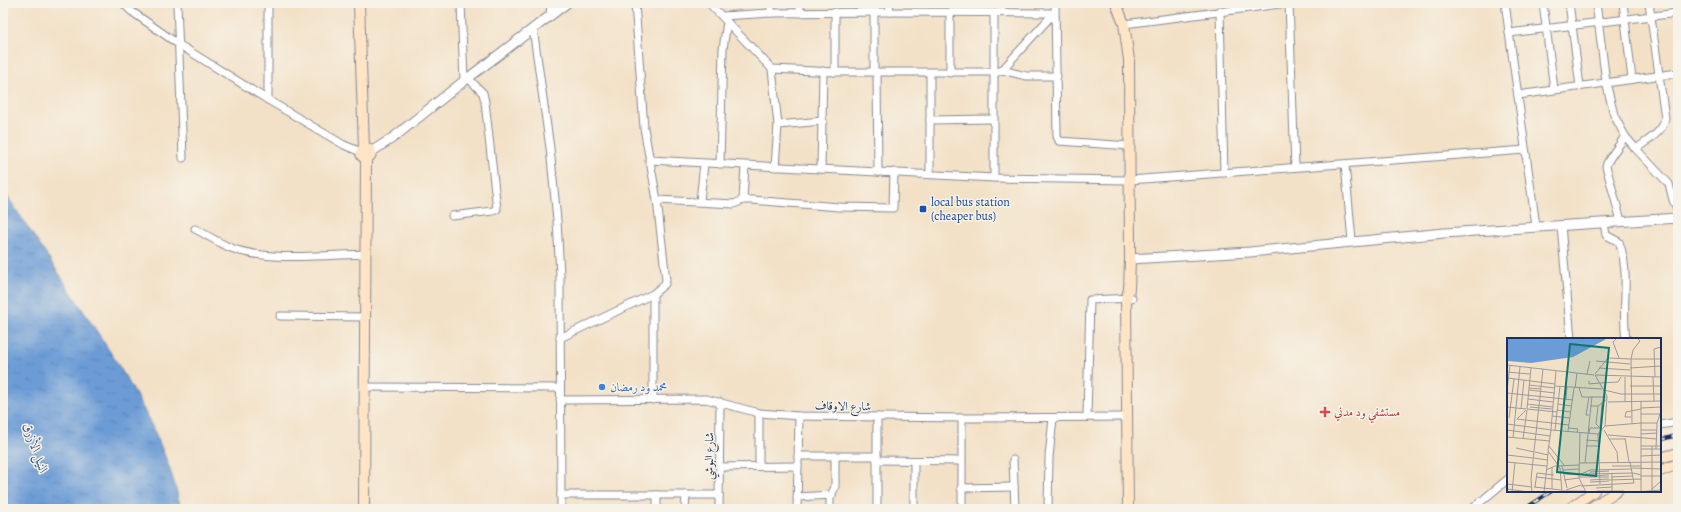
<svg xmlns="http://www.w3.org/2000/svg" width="1681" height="512" viewBox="0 0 1681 512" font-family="Alegreya,Amiri,serif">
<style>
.water{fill:url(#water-ripples);stroke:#44669a}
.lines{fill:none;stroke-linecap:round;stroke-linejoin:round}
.minor-casing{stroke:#878892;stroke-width:9}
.tertiary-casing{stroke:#878892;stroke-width:11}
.secondary-casing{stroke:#878892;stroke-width:12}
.minor{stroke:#fff;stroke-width:7}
.tertiary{stroke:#fff;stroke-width:9}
.secondary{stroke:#ffe4c6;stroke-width:10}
.rail-casing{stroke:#1b2f5e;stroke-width:3.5}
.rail{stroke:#f7f3e8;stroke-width:2;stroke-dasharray:6;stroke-linecap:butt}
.transit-dot{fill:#1a4fb4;stroke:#f7f3e8;stroke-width:1.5}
.shop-dot{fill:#3f7fe0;stroke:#f7f3e8;stroke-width:1.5}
.health-dot{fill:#e0444e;stroke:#f7f3e8;stroke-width:1.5}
.labels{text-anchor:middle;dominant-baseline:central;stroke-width:3;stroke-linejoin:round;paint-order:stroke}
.transit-label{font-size:12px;fill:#164399;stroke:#f7f3e8;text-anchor:start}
.shop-label{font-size:12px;fill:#366cbe;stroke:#f7f3e8;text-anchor:start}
.street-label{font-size:12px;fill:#1b2f5e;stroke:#f7f3e8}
.health-label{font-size:12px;fill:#be3a42;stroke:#f7f3e8;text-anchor:start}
.water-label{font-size:13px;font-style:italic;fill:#375588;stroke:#f7f3e8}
.inset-road{fill:none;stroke:#9d9a9d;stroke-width:1}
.view{fill:#0f766e;fill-opacity:0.15;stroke:#0f766e;stroke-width:2}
.inset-edge{fill:none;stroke:#1b2f5e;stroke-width:2}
</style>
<defs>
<pattern id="water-ripples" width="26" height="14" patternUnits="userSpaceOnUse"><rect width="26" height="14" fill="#6c9cd6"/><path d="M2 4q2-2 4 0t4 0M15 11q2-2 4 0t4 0" fill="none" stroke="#5880b1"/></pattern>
</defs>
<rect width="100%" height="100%" fill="#f7f3e8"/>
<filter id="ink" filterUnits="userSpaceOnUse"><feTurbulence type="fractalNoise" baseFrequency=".025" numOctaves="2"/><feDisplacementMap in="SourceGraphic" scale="8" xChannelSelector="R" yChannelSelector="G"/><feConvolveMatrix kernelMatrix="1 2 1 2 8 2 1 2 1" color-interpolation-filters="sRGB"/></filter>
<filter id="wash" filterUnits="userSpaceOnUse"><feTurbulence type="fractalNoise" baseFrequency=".012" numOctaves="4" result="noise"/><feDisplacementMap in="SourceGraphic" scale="16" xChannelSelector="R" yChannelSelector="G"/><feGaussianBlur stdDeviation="0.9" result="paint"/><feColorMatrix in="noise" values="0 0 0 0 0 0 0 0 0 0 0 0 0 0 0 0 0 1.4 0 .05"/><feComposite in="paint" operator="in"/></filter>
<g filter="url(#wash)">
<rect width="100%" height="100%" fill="#f3e1c7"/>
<path class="water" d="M 3,190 C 29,229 56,269 82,309 C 124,372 164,433 181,509 L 3,509 Z"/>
</g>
<g filter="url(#ink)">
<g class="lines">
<g class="minor-casing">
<g id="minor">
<polyline points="123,3 131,11 178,44 268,100 344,145 361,152"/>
<polyline points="177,3 183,158"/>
<polyline points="268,3 268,100"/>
<polyline points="461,3 464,81"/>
<polyline points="709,3 772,69 778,125 775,167"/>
<polyline points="889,3 890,12"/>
<polyline points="1055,3 1057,136 1059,141 1130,146"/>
<polyline points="1289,3 1295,167"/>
<polyline points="1505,3 1536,226"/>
<polyline points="1543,3 1554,89"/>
<polyline points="1569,3 1580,86"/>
<polyline points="1596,3 1606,82 1614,115 1625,136 1636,149 1669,184 1673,200 1678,211"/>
<polyline points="1623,3 1632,79"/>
<polyline points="1675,3 1678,27"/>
<polyline points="1220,11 1224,173"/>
<polyline points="835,12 835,72"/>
<polyline points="771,13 771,3"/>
<polyline points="800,13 800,3"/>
<polyline points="994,13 994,178"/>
<polyline points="550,15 551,3"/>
<polyline points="722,16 771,13 890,12 1054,13"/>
<polyline points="1124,24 1288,3"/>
<polyline points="533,28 550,148 557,220 560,275 561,509"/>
<polyline points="1509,33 1678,13"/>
<polyline points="772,69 835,72 998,72 1002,70 1054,13"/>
<polyline points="1002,70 1026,76 1057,76"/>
<polyline points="874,72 874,12"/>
<polyline points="877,72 878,172"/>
<polyline points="930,73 930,174"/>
<polyline points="950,73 950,12"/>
<polyline points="1518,95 1678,73"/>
<polyline points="930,120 993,119"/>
<polyline points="778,125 823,121"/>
<path d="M 1636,149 C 1646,141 1664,132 1665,118 L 1649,3"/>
<polyline points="649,160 994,178 1130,180 1525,150"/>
<polyline points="720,164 723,49 727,22"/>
<polyline points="1345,164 1352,241"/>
<polyline points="821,169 823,71"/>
<polyline points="657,200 734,204 743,200 752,200 839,207 893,208 894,172"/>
<polyline points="743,200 745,166"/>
<polyline points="700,201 704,164"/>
<polyline points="452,216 493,211 497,209 485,102 483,93 468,78"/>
<path d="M 1621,221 L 1606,166 C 1609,157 1620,145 1625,136"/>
<path d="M 1604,223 L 1606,235 L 1619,242 C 1631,273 1621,307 1626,339"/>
<polyline points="1561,225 1571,339"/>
<path d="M 195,229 C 207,235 219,243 231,248 C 267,262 327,255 366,254"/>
<polyline points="280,316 365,317"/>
<polyline points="560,338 653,294 665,284 666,280 657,200 644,128 635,3"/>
<polyline points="365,387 560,388"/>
<polyline points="560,400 706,399 759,413 799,416 962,418 1128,417"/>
<polyline points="653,400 653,294"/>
<polyline points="759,413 759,466"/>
<polyline points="1087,417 1090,300 1132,298"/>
<polyline points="962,418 962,509"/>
<polyline points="1660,425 1678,422"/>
<polyline points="798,456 877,456"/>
<polyline points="877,460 961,461"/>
<polyline points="1013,460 1015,509"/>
<polyline points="914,461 914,509"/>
<polyline points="720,467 798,466"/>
<polyline points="961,488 1014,487"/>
<polyline points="561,495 719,495"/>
<polyline points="657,495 657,509"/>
<polyline points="797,497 832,495"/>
<polyline points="685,509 686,495"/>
<polyline points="719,509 720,402"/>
<polyline points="797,509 799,416"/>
<polyline points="830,509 830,498 835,487 835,456"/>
<polyline points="877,509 877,418"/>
<polyline points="1048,509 1049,457 1053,418"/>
<polyline points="1472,509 1508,479"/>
</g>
</g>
<g class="tertiary-casing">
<g id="tertiary">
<polyline points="371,152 394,137 464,81 567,3"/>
<polyline points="1130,259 1250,252 1444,233 1678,218"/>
</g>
</g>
<g class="secondary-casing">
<g id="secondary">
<polyline points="359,3 364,149"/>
<polyline points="1116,3 1124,24 1129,60 1130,259 1129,289 1126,299 1128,509"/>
<circle cx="366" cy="153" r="5"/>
<polyline points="1660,458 1678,453"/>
<polyline points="1660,471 1678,464"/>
<polyline points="364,509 366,159"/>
<polyline points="1569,509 1594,491"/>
<polyline points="1589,509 1617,491"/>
</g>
</g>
<use href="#minor" class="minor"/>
<use href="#tertiary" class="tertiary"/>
<use href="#secondary" class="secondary"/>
<g class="rail-casing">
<g id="rail">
<polyline points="1660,440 1678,435"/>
<polyline points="1524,509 1552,491"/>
</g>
</g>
<use href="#rail" class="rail"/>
</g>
</g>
<rect class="transit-dot" x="919" y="205" width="8" height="8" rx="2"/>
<circle class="shop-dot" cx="602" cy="387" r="4"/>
<path class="health-dot" d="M1323 406h4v4h4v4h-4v4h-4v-4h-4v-4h4z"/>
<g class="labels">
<g class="transit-label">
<text x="931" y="202">local bus station<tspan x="931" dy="14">(cheaper bus)</tspan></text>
</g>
<g class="shop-label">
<text x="610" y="387">محمد ود رمضان</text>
</g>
<g class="street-label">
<text transform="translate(843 406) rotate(1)">شارع الاوقاف</text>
<text transform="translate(709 456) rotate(-89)">شارع البوشي</text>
</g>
<g class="health-label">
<text x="1334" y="412">مستشفي ود مدني</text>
</g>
<g class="water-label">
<text transform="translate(36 448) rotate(71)">النيل الأزرق</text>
</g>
</g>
<g transform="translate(1507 338)">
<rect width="154" height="154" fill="#f3e1c7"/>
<path d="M 0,0 L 101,0 L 66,19 L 24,25 L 0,23 Z" fill="#6c9cd6"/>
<path class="inset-road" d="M 130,0 L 133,3 L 126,12 L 124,21 L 154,21M 109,1 L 106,4 L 112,20M 89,23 L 123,26M 0,27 L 87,37M 92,30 L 123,32M 123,30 L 154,28M 0,34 L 23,36M 80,36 L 83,23M 88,36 L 101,20 L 124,21 L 125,86M 88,37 L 100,58 L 98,88M 88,37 L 154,39M 118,39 L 118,63M 146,39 L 147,63M 148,39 L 147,11 L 154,9M 0,40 L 48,46M 82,43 L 82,46 L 92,45M 93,45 L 111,44 L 114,39M 22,47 L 48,50M 48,48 L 95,51M 123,48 L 154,48M 22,50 L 34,51M 68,50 L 70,35M 72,50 L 75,59 L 100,59M 22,52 L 48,55M 97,52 L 114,56 L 154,56M 0,53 L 3,27M 0,55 L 66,62M 82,59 L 79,77 L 82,77M 21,61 L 46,64M 59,61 L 60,49M 134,63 L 134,85 L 150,85M 101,64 L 154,63M 20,66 L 46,69M 51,66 L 64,68M 83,68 L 91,68 L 100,61M 91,68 L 89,86 L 93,90M 0,69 L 19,71M 23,69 L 45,71M 134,70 L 154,69M 14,71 L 17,42M 20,71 L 24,30M 20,71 L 50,74M 50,72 L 63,74M 134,76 L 153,76M 45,78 L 63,80M 124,79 L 118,79 L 119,74 L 134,71M 2,80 L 7,41M 10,81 L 62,87M 10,81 L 19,72M 0,86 L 45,92M 62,90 L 71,91 L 70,94M 93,90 L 95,65M 44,91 L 49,33M 0,92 L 43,98M 48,92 L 53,48M 97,92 L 110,114 L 111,124M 134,92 L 150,92M 61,93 L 67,50M 73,95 L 72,140 L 79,154M 82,95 L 83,90 L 93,90M 91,96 L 93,146M 134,96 L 150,95M 101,97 L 150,101M 0,99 L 43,103M 6,100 L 13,29M 118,100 L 122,124M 16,101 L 20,72M 102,101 L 118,101M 79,102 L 92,103M 42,108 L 57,127M 79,108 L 92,108M 134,108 L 154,108M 9,110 L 27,114M 134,111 L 154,111M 149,111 L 150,85 L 154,73M 28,114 L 41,117M 0,117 L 26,120M 134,118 L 154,117M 27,120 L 40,122M 0,124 L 40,128 L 41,114M 73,125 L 154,124M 78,125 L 85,58M 55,128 L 60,150M 105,128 L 134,128M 45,129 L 45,151M 125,130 L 154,131M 39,132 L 48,128 L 72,127M 56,132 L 72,131M 78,134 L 80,136 L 126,135 L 134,137M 83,134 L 102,133M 105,135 L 105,154M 57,136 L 72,137 L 83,132 L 125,131M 83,138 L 102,137M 134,138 L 154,138M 30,139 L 54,142M 72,139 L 102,139M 104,139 L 126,138M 57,142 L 72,140M 83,142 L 102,141M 102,142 L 134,141M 83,144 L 102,143M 0,146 L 25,149M 74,148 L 127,145 L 123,124M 27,149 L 54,152M 28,149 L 30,135 L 47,137M 89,150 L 105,149M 0,151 L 22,154M 59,152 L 74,147M 144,152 L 154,143M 145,152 L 145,108M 55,153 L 78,153M 90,153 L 117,153M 5,154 L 8,124M 25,154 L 24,141 L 36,31M 37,154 L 40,128M 55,154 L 53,130 L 41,113 L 44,92 L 91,96 L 98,88 L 134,85 L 134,154M 127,154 L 154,152"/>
<path class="view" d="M 63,6 L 102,10 L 89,138 L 50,134 Z"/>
<rect width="154" height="154" class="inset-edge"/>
</g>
<rect width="1681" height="512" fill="none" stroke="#f7f3e8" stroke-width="16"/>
</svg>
